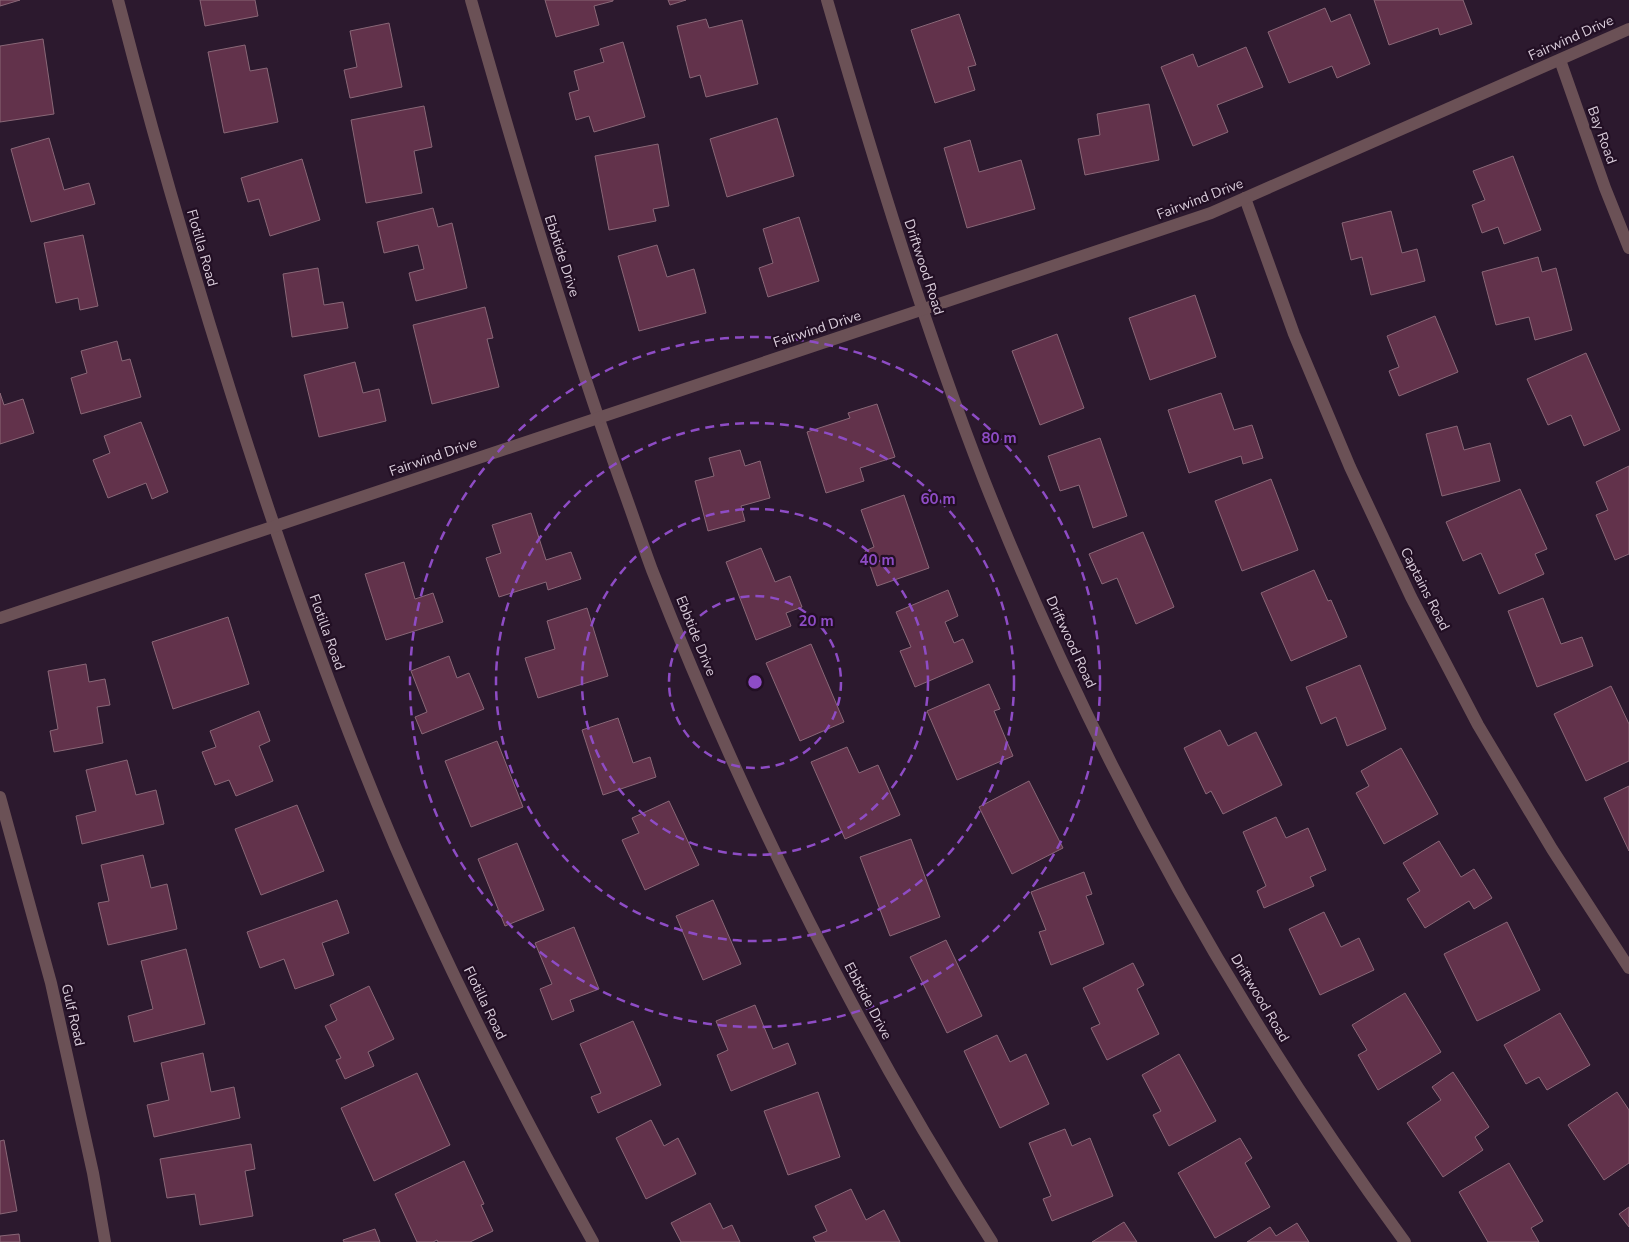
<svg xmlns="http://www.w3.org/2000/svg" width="1629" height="1242" viewBox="0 0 1629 1242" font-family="'Nunito Sans',sans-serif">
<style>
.building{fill:#62324b;stroke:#896777}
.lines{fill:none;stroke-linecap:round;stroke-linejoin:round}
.minor{stroke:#6b5156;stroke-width:12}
.ring{fill:none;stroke:#8e4cc5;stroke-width:2.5;stroke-dasharray:9 6}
.labels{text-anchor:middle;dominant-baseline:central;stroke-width:4.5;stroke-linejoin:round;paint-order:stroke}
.street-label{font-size:14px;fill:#dacddb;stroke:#220f24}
.centre{fill:#8e4cc5;stroke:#220f24;stroke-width:2.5}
.ring-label{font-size:15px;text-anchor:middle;font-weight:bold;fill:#8e4cc5;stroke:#220f24;stroke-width:4.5;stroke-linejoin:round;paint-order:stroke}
</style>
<rect width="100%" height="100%" fill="#2c192e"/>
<g class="building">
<polygon points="0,0 20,0 0,6"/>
<polygon points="200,0 255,0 258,16 205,26"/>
<polygon points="545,0 613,0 613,1 594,6 599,25 556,37"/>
<polygon points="668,0 686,0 670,5"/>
<polygon points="1374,0 1463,0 1472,24 1440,35 1438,28 1389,45"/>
<polygon points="1325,8 1331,22 1350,14 1370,64 1337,78 1332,66 1289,83 1268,32"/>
<polygon points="959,14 976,65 968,67 975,90 935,103 911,30"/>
<polygon points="706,19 709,28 742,20 758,84 706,97 700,75 690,78 677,26"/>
<polygon points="389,23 402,87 350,98 344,70 357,67 350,31"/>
<polygon points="43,39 54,114 0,122 0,46"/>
<polygon points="623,42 645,117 594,132 589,116 576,120 569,93 579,90 574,71 604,62 600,49"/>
<polygon points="245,45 250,71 267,68 278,122 224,133 208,52"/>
<polygon points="1246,47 1263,87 1217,105 1228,132 1193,146 1161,67 1193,54 1198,67"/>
<polygon points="1149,104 1159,160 1085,175 1078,139 1100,135 1097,114"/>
<polygon points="424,106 432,147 414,151 422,193 366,203 351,120"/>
<polygon points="777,118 794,176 727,197 710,139"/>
<polygon points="49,138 64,190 89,183 95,204 31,222 11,149"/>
<polygon points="970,140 979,172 1021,160 1035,209 967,228 944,148"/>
<polygon points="658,144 669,206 653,209 656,221 609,230 595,156"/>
<polygon points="1513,156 1541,230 1504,244 1498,227 1482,233 1472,205 1485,200 1473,171"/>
<polygon points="302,159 320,220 270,236 259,199 248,202 241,178"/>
<polygon points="433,208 438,227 452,223 467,288 416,301 409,273 424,269 418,245 384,253 377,222"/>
<polygon points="1391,211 1402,253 1417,249 1425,281 1371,295 1362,257 1351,260 1342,223"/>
<polygon points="799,217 819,281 768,297 759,268 773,263 763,229"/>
<polygon points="83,235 98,306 80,310 78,298 56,303 44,243"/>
<polygon points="657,245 667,277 694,269 706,313 639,331 618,256"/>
<polygon points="1538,257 1542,272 1556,268 1572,330 1535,340 1529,317 1496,325 1482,272"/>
<polygon points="318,268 324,305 343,302 348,328 292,337 283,274"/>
<polygon points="1195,295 1216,357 1150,380 1129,318"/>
<polygon points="485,307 493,338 487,339 499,387 432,404 413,325"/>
<polygon points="1435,316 1458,372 1399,396 1389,371 1399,367 1387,336"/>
<polygon points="1057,334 1084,408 1040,425 1012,351"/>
<polygon points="117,341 122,361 130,359 141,397 81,414 71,378 87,373 81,351"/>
<polygon points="1586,353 1620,430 1584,446 1571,415 1548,425 1527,379"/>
<polygon points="355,362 363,393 379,389 386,421 319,437 304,375"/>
<polygon points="0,393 4,405 23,399 34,433 0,444"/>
<polygon points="1221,393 1234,430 1252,425 1263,458 1243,464 1241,456 1189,473 1168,410"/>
<polygon points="877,404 895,457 860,468 864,481 826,493 807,432 850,418 848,413"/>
<polygon points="141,422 168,492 152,499 146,483 108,498 93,460 110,453 104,436"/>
<polygon points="1457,426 1464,450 1490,443 1500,481 1442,496 1426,434"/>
<polygon points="1100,438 1127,516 1093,528 1079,485 1060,491 1048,456"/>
<polygon points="740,450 745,466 760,461 770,498 741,506 745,521 708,531 695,481 714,476 709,458"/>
<polygon points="1629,466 1629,554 1615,560 1596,515 1608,510 1596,482"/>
<polygon points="1271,479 1298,550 1242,571 1215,501"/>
<polygon points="1520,489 1547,549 1535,554 1544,574 1499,594 1481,553 1463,561 1446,522"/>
<polygon points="904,495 929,568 877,586 865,551 874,547 861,510"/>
<polygon points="531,513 546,560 571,552 581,579 548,590 546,582 499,597 486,558 501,553 492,525"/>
<polygon points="1143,532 1174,607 1136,624 1117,578 1102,584 1089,554"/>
<polygon points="761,548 775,582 790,576 802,607 786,613 791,626 756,640 726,562"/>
<polygon points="404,562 415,599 433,593 443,622 386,640 365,574"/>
<polygon points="1314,570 1328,601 1331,600 1347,637 1291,661 1261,593"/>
<polygon points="948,590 958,616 945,622 954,643 963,639 973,662 915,687 900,651 911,647 896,612"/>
<polygon points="1543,598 1561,644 1582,637 1593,666 1537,687 1508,611"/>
<polygon points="587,608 608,676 538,698 525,658 555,649 547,621"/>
<polygon points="228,617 249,684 173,709 152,642"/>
<polygon points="811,644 844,722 800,741 766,663"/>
<polygon points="449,656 457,678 469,673 484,709 422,734 415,717 427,712 411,671"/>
<polygon points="86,664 89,682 105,679 110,705 97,707 103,743 54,752 50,731 58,729 48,671"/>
<polygon points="1360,665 1386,729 1347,746 1336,717 1321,724 1306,687"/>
<polygon points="989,684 1000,709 994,711 1013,756 957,780 927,711"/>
<polygon points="1611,686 1629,724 1629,761 1586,781 1554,714"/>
<polygon points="259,711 270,741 259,746 273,781 236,796 229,780 215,785 202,752 216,747 210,731"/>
<polygon points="618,718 633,763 650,757 656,777 603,795 582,730"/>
<polygon points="1220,730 1228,746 1256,732 1282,785 1223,814 1211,791 1206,794 1184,748"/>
<polygon points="497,741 523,807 471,827 445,761"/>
<polygon points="847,747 859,773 878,765 900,815 845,839 811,762"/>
<polygon points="1401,748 1438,814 1384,844 1356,793 1369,786 1361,771"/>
<polygon points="127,760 136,795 156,790 164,824 82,844 76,816 96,811 86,770"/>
<polygon points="1029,781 1063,848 1012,874 979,807"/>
<polygon points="1629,786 1629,851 1604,798"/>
<polygon points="669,801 699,865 645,890 622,840 639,833 632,818"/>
<polygon points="297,805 324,871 261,895 235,829"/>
<polygon points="1276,817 1286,838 1308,828 1326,870 1310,877 1314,886 1264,908 1257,891 1266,886 1243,832"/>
<polygon points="911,839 940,917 890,936 860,857"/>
<polygon points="1439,841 1461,877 1474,869 1492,898 1474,909 1469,901 1425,928 1407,899 1420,891 1403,863"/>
<polygon points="517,843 544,910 505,926 478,859"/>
<polygon points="143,855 151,888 167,884 177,929 108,945 98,903 109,901 101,865"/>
<polygon points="1084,872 1092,894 1086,896 1104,944 1051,965 1039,932 1046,930 1031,892"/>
<polygon points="337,900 349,933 322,943 334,975 295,989 284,959 260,968 247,932"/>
<polygon points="713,900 741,964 703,980 676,916"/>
<polygon points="1324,912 1341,947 1359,938 1374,970 1320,995 1289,929"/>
<polygon points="1507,922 1540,990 1477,1021 1444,954"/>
<polygon points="574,927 599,989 570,1000 574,1011 552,1020 540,989 552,984 535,943"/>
<polygon points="946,940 982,1016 947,1033 910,957"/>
<polygon points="186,949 205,1024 134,1042 128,1016 153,1009 141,961"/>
<polygon points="1133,963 1144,985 1137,989 1159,1034 1107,1060 1091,1028 1100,1024 1083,988"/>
<polygon points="369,986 394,1039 368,1052 374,1066 345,1079 336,1060 341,1058 325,1026 337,1020 330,1005"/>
<polygon points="1405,993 1441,1052 1378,1090 1358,1055 1367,1050 1352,1025"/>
<polygon points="755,1005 773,1049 788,1043 796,1064 731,1091 717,1055 728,1050 716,1021"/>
<polygon points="1560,1013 1590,1065 1547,1090 1539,1077 1526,1084 1504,1045"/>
<polygon points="633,1021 661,1085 598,1113 591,1097 601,1093 580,1044"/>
<polygon points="997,1035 1010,1062 1026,1054 1049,1104 1000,1128 964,1051"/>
<polygon points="203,1053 211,1092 234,1087 240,1118 154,1137 147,1105 169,1100 161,1063"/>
<polygon points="1179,1054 1216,1121 1169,1146 1153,1115 1161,1111 1142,1075"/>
<polygon points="1453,1072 1489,1127 1475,1137 1483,1150 1443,1177 1407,1123 1441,1100 1432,1087"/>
<polygon points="417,1073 450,1145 374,1181 341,1108"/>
<polygon points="818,1092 840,1157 788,1175 764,1111"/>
<polygon points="1617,1092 1629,1110 1629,1163 1604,1180 1568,1125"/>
<polygon points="651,1120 664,1146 678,1138 696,1174 646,1199 616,1138"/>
<polygon points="1065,1129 1072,1146 1090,1138 1113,1196 1052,1221 1043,1199 1051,1196 1029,1143"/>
<polygon points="1240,1138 1252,1158 1245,1163 1270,1207 1215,1238 1178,1173"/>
<polygon points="4,1140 17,1211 0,1214 0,1141"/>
<polygon points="251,1144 255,1169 245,1171 253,1216 200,1225 195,1194 167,1198 160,1159"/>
<polygon points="464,1161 484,1204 481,1205 493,1231 470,1242 438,1242 437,1240 433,1242 417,1242 395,1194"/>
<polygon points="1509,1163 1543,1221 1531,1228 1539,1242 1488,1242 1459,1192"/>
<polygon points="851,1189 866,1220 884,1210 900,1242 816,1242 813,1237 827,1231 815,1206"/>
<polygon points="710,1203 723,1229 732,1225 740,1242 681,1242 671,1223"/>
<polygon points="1629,1207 1629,1227 1619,1214"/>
<polygon points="1124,1222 1137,1242 1092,1242"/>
<polygon points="1297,1223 1309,1242 1247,1242 1270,1227 1276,1236"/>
<polygon points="375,1229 380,1242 344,1242 343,1240"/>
<polygon points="19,1234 20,1242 0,1242 0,1236"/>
</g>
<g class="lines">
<g class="minor">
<path d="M 118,0 C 152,132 190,263 231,393 C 279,546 332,698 395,846 C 454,982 521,1113 593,1242"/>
<path d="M 471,0 C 517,161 564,322 620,480 C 631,510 641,540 652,570 C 744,804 856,1030 992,1242"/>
<path d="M 827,0 C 874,162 923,323 984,480 C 1091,750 1233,1008 1405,1242"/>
<polyline points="1560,60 1605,188 1629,248"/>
<polyline points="1245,198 1294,334 1350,467 1411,597 1478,725 1552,849 1629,968"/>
<polyline points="0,618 1211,213 1629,29"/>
<polyline points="0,797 51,983 93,1173 105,1242"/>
</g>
</g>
<g class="ring">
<circle cx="755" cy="682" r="86"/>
<circle cx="755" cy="682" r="173"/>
<circle cx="755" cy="682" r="259"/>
<circle cx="755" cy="682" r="345"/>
</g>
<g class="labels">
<g class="street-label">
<text transform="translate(1571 38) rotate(-24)">Fairwind Drive</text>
<text transform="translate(1602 135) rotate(70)">Bay Road</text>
<text transform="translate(1200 199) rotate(-21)">Fairwind Drive</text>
<text transform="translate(202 248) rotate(74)">Flotilla Road</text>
<text transform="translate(562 256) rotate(72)">Ebbtide Drive</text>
<text transform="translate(924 267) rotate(72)">Driftwood Road</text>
<text transform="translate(817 329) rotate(-18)">Fairwind Drive</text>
<text transform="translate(433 457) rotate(-19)">Fairwind Drive</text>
<text transform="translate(1425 589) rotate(63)">Captains Road</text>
<text transform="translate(327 632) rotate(70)">Flotilla Road</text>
<text transform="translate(696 636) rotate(68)">Ebbtide Drive</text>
<text transform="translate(1071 642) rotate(65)">Driftwood Road</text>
<text transform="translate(1260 998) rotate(59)">Driftwood Road</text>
<text transform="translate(868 1001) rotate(62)">Ebbtide Drive</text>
<text transform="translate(485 1003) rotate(64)">Flotilla Road</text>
<text transform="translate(73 1015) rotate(77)">Gulf Road</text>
</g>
</g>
<circle cx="755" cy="682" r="8" class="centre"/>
<g class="ring-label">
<text x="999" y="443">80 m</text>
<text x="938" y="504">60 m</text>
<text x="877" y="565">40 m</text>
<text x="816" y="626">20 m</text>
</g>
</svg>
